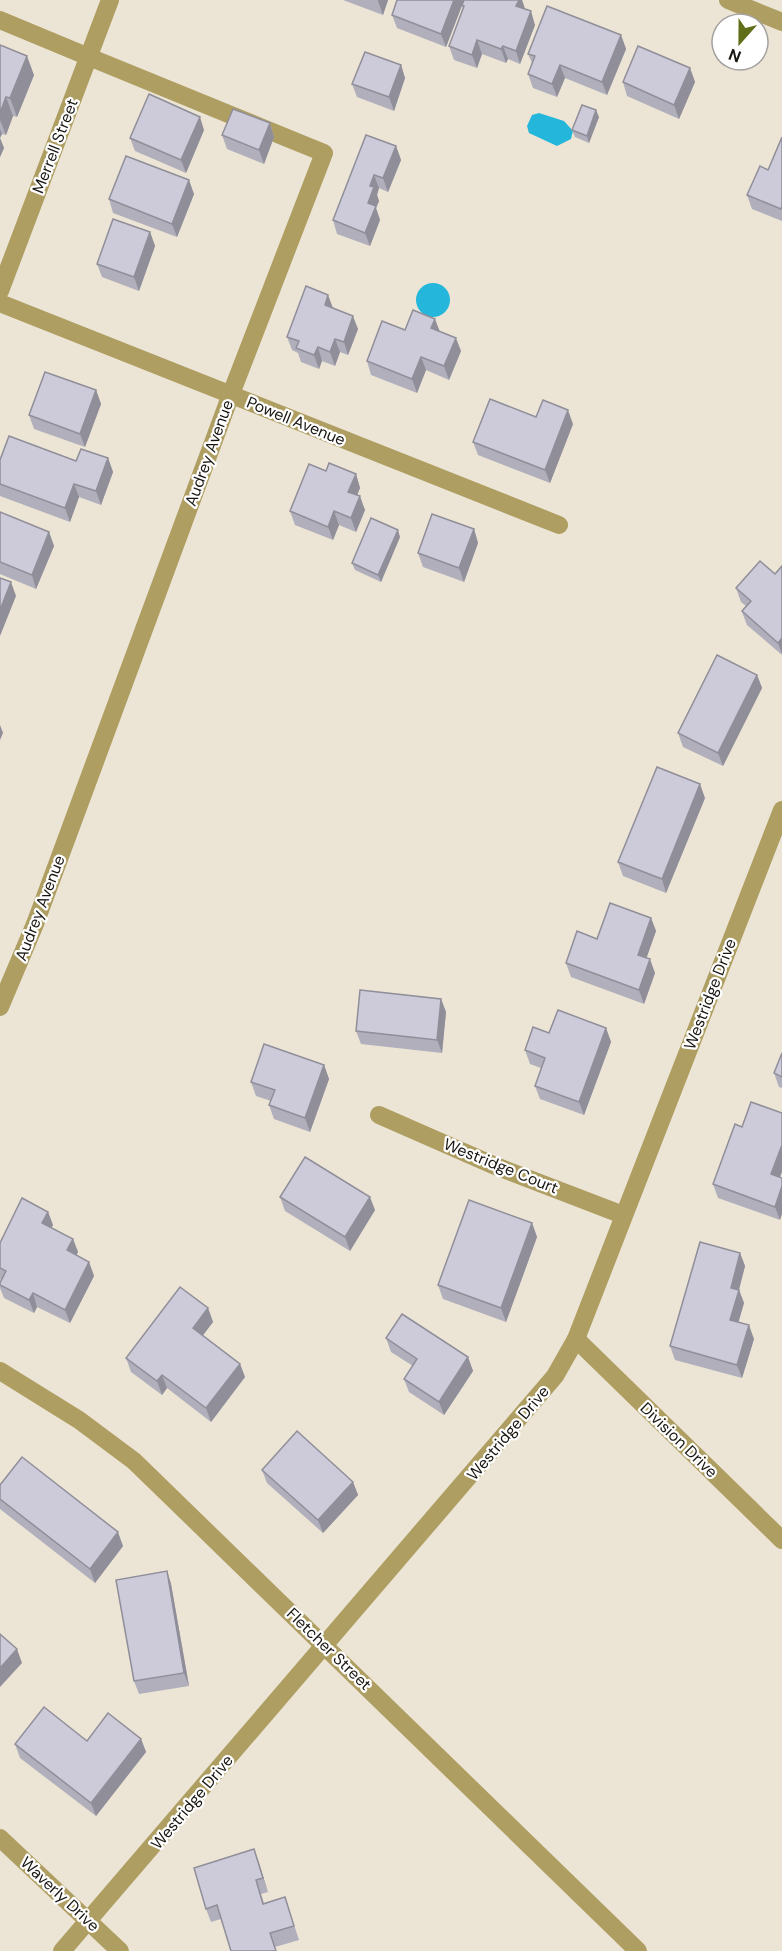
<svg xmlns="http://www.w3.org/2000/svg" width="782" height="1951" viewBox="0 0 782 1951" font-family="'DM Sans',sans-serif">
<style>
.water{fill:#25b6db}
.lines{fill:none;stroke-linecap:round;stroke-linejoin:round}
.lane{stroke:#af9e61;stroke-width:18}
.street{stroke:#af9e61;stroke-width:18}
.wall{fill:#b0afbb}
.shaded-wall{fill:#908e99}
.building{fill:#cdcbda;stroke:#908e99;stroke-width:1.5}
.labels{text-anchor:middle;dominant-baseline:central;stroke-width:4.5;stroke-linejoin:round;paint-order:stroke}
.street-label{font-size:16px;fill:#191611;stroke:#fff}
</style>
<rect width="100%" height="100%" fill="#ece5d6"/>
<g class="water">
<polygon points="539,113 564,121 573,131 571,139 557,146 529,133 527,126 532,115"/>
<circle cx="433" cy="300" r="17"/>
</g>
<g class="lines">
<polyline class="lane" points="0,20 89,57"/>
<g class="street">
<polyline points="728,0 782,22"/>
<polyline points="0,291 110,0"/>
<polyline points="0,303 559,525"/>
<polyline points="0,1007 35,924 231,394 324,153 89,57"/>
<polyline points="379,1115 493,1165 623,1215"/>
<polyline points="576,1339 782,1540"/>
<polyline points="0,1371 79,1420 134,1461 638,1951"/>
<polyline points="0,1838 120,1951"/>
<polyline points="62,1951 555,1376 576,1339 782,810"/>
</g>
</g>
<g class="wall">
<polygon points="343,0 388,0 383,15"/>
<polygon points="397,0 522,0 525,9 535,25 520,64 508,59 506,63 482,54 477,68 454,60 449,46 463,9 462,6 446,47 397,28 392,15"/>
<polygon points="621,35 626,49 607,95 565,78 557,97 533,88 528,74 532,63 528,54"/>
<polygon points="0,45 34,75 17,117 13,116 6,135 2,134 0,138 4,148 0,157"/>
<polygon points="401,65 405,78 394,111 357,97 352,84"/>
<polygon points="690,68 695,82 679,119 627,96 623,82"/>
<polygon points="599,117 589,143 575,137 572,130"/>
<polygon points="270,123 274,137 264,164 227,149 222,135"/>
<polygon points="204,130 186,173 135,151 130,138"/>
<polygon points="782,137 782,221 752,209 747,195 768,170"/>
<polygon points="396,146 401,160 388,192 379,188 377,195 379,201 376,208 380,220 370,246 337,234 333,220"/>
<polygon points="194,194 177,237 113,213 109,199"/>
<polygon points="150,232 155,246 139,291 102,277 97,264"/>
<polygon points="333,308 358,329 348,355 340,352 335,366 322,361 319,369 301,362 298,353 292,350 287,337"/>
<polygon points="405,330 439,331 461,351 449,380 426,370 417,393 371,375 367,361"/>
<polygon points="96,390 101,404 85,447 34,429 29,415"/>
<polygon points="573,424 550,483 478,455 473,442"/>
<polygon points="108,458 113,472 101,505 79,497 70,522 0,496 0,460 76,461"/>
<polygon points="326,471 356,474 360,488 357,495 365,510 356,532 339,525 333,540 295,525 290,511"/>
<polygon points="0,512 49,532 54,546 36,589 0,574"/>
<polygon points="474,529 478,543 464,582 423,567 418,553"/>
<polygon points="400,537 381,582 355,570 352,563"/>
<polygon points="782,566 782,655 747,625 742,612 746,606 741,602 736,588 775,574"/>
<polygon points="757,675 762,688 723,766 683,747 678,733"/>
<polygon points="705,798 666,893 623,876 618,862"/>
<polygon points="651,918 656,931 646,958 655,973 644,1004 571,977 566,963 597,939"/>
<polygon points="441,999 446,1012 442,1053 361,1044 356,1031"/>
<polygon points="606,1028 611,1042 584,1115 540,1099 535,1086 541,1068 530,1064 525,1050 549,1033"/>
<polygon points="782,1053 782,1088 779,1087 774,1073"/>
<polygon points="324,1065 329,1079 310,1132 274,1119 269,1105 271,1101 256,1096 251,1082"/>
<polygon points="780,1177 780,1220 718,1198 713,1184"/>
<polygon points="280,1197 375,1210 350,1251 285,1211"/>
<polygon points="48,1212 53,1225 51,1228 73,1239 78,1252 76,1255 89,1262 94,1276 70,1323 37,1307 34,1313 4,1298 0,1288 0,1283 1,1280 0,1279 0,1243"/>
<polygon points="532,1223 537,1237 506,1322 443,1299 438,1285"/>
<polygon points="740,1253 745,1266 739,1290 744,1303 738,1323 754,1339 742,1378 675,1360 670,1346"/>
<polygon points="208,1308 213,1322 202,1336 240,1364 245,1377 211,1422 167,1388 162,1395 131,1372 126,1358"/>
<polygon points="386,1338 468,1357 473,1371 444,1415 409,1392 404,1379 413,1366 391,1352"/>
<polygon points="262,1470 353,1482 358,1495 323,1533 267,1483"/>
<polygon points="0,1485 123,1546 95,1583 0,1509"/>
<polygon points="167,1571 171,1584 189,1686 139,1694 134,1681"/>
<polygon points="141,1739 146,1752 96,1816 20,1758 15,1744"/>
<polygon points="254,1849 268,1892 261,1894 264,1903 285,1897 299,1940 275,1947 221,1919 211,1922 206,1909"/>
</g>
<g class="shaded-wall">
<polygon points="378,0 388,0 383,15 378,1"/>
<polygon points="454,0 464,0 446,47 441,34"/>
<polygon points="519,0 522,0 525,9 516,6"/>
<polygon points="531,11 535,25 520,64 516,51"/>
<polygon points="621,35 626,49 607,95 602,82"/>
<polygon points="477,40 482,54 477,68 472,55"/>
<polygon points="503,46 508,59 506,63 501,49"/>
<polygon points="27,56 34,75 17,117 10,98"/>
<polygon points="401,65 405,78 394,111 389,97"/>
<polygon points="560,65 565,78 557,97 552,84"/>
<polygon points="690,68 695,82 679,119 674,105"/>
<polygon points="6,97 13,116 6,135 0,120 0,113"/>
<polygon points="596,110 599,117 589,143 587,136"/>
<polygon points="200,117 204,130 186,173 181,160"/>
<polygon points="270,123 274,137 264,164 259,150"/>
<polygon points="0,129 2,134 0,138 4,148 0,157"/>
<polygon points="396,146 401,160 388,192 383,178"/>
<polygon points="374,175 379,188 377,195 379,201 376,208 380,220 370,246 365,233 370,186"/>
<polygon points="189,180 194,194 177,237 172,224"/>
<polygon points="150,232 155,246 139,291 134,277"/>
<polygon points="328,295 333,308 325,305"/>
<polygon points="353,316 358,329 348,355 344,342"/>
<polygon points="435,319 440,332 431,328"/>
<polygon points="456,338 461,351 449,380 444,366"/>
<polygon points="335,339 340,352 335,366 330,352"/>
<polygon points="318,347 322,361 319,369 314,355"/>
<polygon points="421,357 426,370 417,393 412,379"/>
<polygon points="96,390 101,404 85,447 80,434"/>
<polygon points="568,410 573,424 550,483 545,470"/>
<polygon points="108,458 113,472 101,505 96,491"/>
<polygon points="356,474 360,488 353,505 348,492"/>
<polygon points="74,484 79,497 70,522 65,508"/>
<polygon points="360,496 365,510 356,532 351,518"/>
<polygon points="334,511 339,525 333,540 328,527"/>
<polygon points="474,529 478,543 464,582 459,568"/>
<polygon points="398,530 400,537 381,582 378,575"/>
<polygon points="49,532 54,546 36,589 32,575"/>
<polygon points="11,582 16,596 0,636 0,610"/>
<polygon points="782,638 782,654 778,643"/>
<polygon points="757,675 762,688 723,766 718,753"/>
<polygon points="0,725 3,733 0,740"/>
<polygon points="700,784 705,798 666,893 662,879"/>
<polygon points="651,918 656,931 643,968 638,955"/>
<polygon points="650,959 655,973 644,1004 639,990"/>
<polygon points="441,999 446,1012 442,1053 437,1040"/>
<polygon points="606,1028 611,1042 584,1115 579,1102"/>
<polygon points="324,1065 329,1079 310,1132 305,1118"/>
<polygon points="782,1145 782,1172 776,1188 771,1174"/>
<polygon points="782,1186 782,1214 780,1220 775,1207"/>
<polygon points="370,1197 375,1210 350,1251 345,1237"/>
<polygon points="48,1212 53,1225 47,1236 42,1223"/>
<polygon points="532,1223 537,1237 506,1322 501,1308"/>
<polygon points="73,1239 78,1252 72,1264 67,1250"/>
<polygon points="740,1253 745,1266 738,1293 739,1290 744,1303 735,1334 730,1320 731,1288"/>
<polygon points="89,1262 94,1276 70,1323 65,1310"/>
<polygon points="33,1293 37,1307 34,1313 29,1300"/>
<polygon points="208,1308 213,1322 198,1342 193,1328"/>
<polygon points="749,1325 754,1339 742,1378 737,1365"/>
<polygon points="468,1357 473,1371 444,1415 439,1402"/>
<polygon points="240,1364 245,1377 211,1422 206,1408"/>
<polygon points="162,1375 167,1388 162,1395 157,1381"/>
<polygon points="353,1482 358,1495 323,1533 318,1520"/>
<polygon points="118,1532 123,1546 95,1583 90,1569"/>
<polygon points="167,1571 171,1584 189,1686 184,1673"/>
<polygon points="17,1649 22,1663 0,1687 0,1668"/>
<polygon points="141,1739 146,1752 96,1816 91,1803"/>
<polygon points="254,1849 259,1863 268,1892 263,1878"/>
</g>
<g class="building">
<polygon points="397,0 454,0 441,34 392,15"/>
<polygon points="464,0 519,0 516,6 531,11 516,51 503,46 501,49 477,40 472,55 449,46 464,6 462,5"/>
<polygon points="547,6 621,35 602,82 560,65 552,84 528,74 535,56 528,54"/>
<polygon points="0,45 27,56 10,98 6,97 0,113"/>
<polygon points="638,46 690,68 674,105 623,82"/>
<polygon points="365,52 401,65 389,97 352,84"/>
<polygon points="149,94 200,117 181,160 130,138"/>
<polygon points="582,105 596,110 587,136 572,130"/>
<polygon points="233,109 270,123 259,150 222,135"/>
<polygon points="366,135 396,146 383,178 374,175 370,186 374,187 368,203 376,206 365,233 333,220"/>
<polygon points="782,137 782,206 781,209 747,195 760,166 768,170"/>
<polygon points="126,156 189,180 172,224 109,199"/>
<polygon points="113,219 150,232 134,277 97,264"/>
<polygon points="306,286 328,295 325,305 353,316 344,342 335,339 330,352 318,347 314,355 296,348 299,341 287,337"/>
<polygon points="413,310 435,319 431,328 456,338 444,366 421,357 412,379 367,361 382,321 405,330"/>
<polygon points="45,372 96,390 80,434 29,415"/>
<polygon points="490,399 536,417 543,400 568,410 545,470 473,442"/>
<polygon points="9,436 76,461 81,449 108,458 96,491 74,484 65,508 0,484 0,460"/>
<polygon points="329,463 356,474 348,492 360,496 351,518 334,511 328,527 290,511 309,464 326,471"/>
<polygon points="0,512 49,532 32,575 0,562"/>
<polygon points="432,514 474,529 459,568 418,553"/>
<polygon points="371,518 398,530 378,575 352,563"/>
<polygon points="760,561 775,574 782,566 782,638 778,643 742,611 751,601 736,588"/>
<polygon points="0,578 11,582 0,610"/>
<polygon points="717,655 757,675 718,753 678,733"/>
<polygon points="657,767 700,784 662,879 618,862"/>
<polygon points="610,903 651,918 638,955 650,959 639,990 566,963 577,931 597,939"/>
<polygon points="360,990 441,999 437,1040 356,1031"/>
<polygon points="558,1010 606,1028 579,1102 535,1086 545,1058 525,1050 533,1027 549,1033"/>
<polygon points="264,1044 324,1065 305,1118 269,1105 275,1090 251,1082"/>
<polygon points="782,1053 782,1077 774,1073"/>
<polygon points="751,1102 782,1113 782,1145 771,1174 782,1178 782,1186 775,1207 713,1184 735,1124 742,1127"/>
<polygon points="305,1157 370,1197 345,1237 280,1197"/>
<polygon points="22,1198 48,1212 42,1223 73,1239 67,1250 89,1262 65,1310 33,1293 29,1300 0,1285 0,1283 6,1271 0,1268 0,1243"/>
<polygon points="469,1200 532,1223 501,1308 438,1285"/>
<polygon points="700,1242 740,1253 731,1288 739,1290 730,1320 749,1325 737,1365 670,1346"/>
<polygon points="180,1287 208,1308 193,1328 240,1364 206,1408 162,1375 157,1381 126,1358"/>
<polygon points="402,1314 468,1357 439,1402 404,1379 417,1359 386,1338"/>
<polygon points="297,1431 353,1482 318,1520 262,1470"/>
<polygon points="22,1457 118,1532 90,1569 0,1499 0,1485"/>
<polygon points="167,1571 184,1673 134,1681 116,1580"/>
<polygon points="0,1634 17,1649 0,1668"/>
<polygon points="44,1707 87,1741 108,1713 141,1739 91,1803 15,1744"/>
<polygon points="254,1849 263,1878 256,1880 263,1904 285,1897 294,1926 270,1933 276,1951 231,1951 217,1905 206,1909 194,1868"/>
</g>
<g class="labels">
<g class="street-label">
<text transform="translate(55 146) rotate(-69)">Merrell Street</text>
<text transform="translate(296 421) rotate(22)">Powell Avenue</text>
<text transform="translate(209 453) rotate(-70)">Audrey Avenue</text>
<text transform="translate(40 908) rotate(-69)">Audrey Avenue</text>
<text transform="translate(710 994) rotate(-69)">Westridge Drive</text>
<text transform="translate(501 1166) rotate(22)">Westridge Court</text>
<text transform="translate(508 1433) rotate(-50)">Westridge Drive</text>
<text transform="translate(679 1440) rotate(44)">Division Drive</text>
<text transform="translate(329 1649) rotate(44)">Fletcher Street</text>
<text transform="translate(192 1802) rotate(-50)">Westridge Drive</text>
<text transform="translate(60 1894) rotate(43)">Waverly Drive</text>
</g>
</g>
<g transform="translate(740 42) rotate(201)"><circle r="28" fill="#ffffff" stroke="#a3a2a0" stroke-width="1.5"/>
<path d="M0-4.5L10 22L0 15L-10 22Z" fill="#616e19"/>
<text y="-9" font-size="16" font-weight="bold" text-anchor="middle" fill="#191611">N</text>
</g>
</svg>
